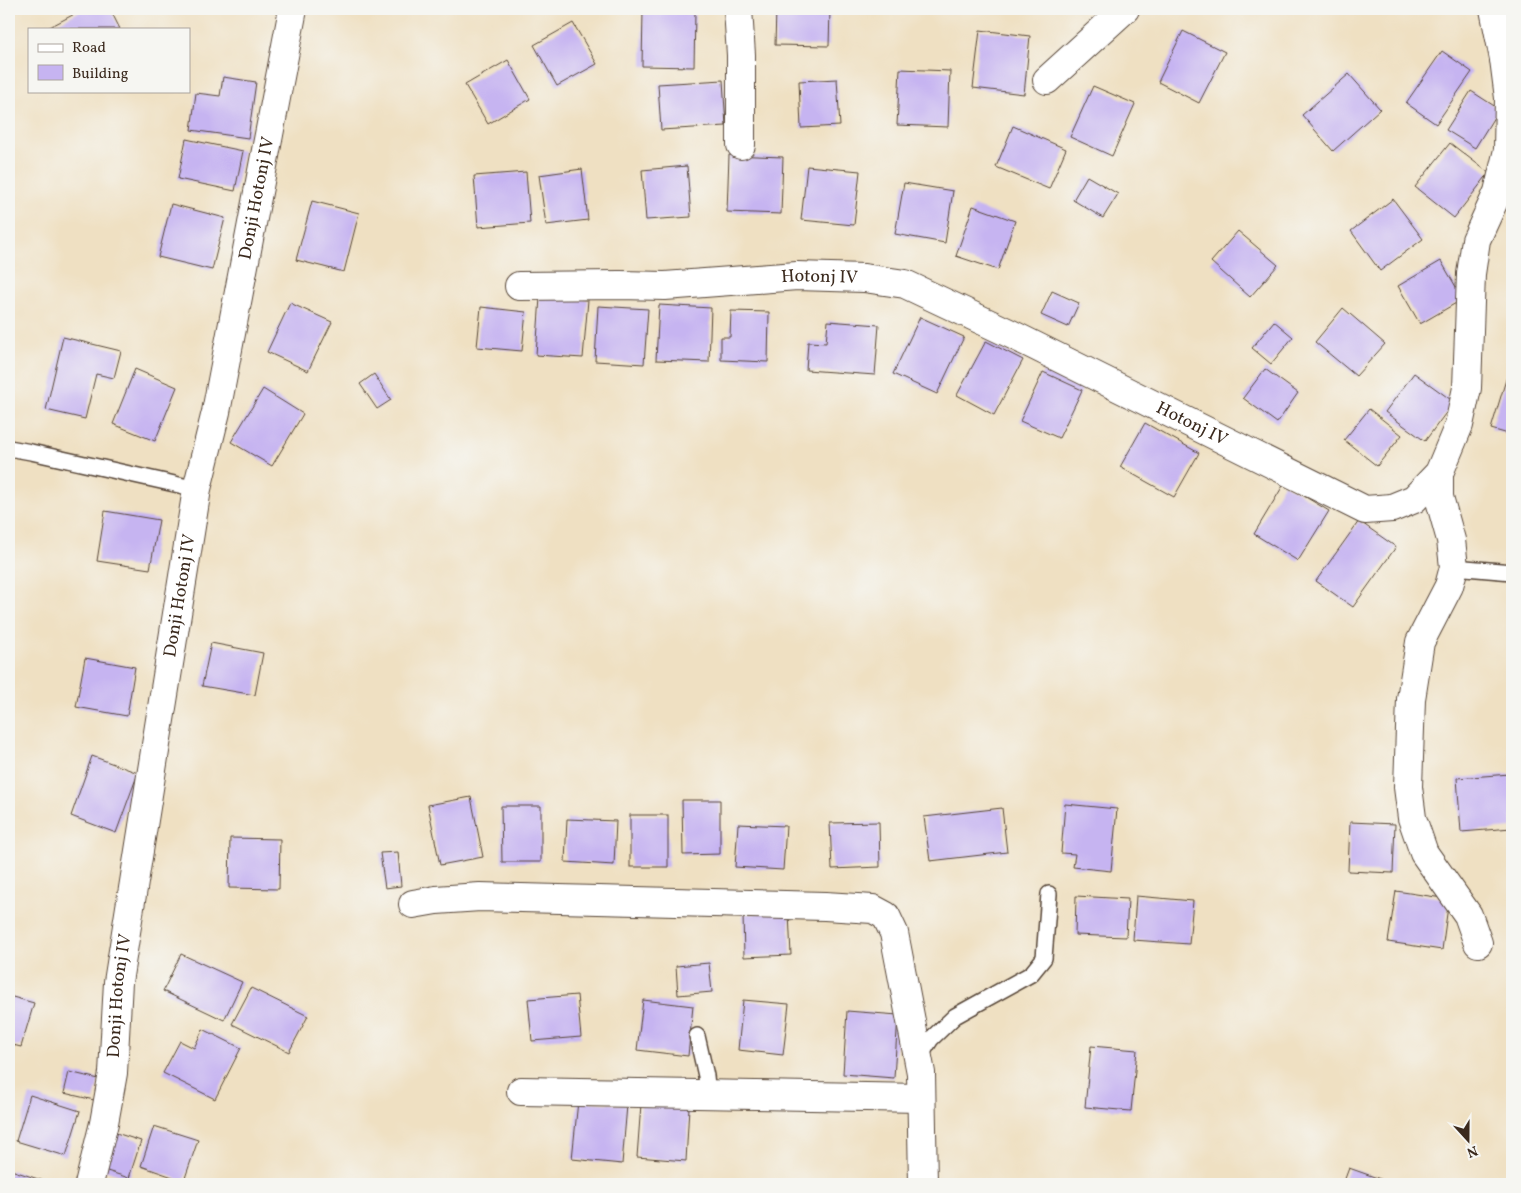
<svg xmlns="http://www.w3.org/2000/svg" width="1521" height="1193" viewBox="0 0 1521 1193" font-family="Vollkorn,serif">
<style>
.building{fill:#c6b4f1}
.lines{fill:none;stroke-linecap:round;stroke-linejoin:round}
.service-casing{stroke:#564537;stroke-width:18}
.minor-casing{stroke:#564537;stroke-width:30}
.service{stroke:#fff;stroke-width:15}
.minor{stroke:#fff;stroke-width:28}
.labels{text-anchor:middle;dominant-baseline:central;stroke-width:5;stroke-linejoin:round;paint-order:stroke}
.street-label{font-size:18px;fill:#3b2a1e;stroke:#f6f6f2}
</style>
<rect width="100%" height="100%" fill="#f6f6f2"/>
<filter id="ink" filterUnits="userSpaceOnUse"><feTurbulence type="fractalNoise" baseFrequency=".02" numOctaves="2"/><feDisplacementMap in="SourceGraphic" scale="10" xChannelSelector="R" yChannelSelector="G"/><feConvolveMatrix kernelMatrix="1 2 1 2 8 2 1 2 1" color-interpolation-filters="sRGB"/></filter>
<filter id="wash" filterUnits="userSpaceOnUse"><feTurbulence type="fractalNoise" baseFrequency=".0096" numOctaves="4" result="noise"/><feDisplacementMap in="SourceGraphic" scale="20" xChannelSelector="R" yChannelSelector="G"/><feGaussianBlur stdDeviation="1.12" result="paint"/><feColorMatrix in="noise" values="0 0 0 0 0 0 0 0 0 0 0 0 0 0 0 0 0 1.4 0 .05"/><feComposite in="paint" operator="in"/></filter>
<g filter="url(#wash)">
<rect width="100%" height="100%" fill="#efe0c2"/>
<g id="blocks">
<g class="building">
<polygon points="84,9 110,9 120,29 46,29"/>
<polygon points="776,9 830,9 829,46 775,45"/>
<polygon points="864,9 917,9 917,13 864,12"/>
<polygon points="643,10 695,12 694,67 642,66"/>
<polygon points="573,23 597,64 557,86 534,45"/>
<polygon points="980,30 1030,36 1024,94 973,88"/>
<polygon points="1183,31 1225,52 1199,103 1158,82"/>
<polygon points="1442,51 1472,72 1436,124 1406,103"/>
<polygon points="508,60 530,99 488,124 465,85"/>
<polygon points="900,69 950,71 948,127 897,125"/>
<polygon points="1349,74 1380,109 1333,151 1302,115"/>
<polygon points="223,77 256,82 248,138 191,130 196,93 220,96"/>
<polygon points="837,79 840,126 801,128 799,81"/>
<polygon points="723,80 726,126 661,130 658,84"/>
<polygon points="1093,86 1135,104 1112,156 1070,137"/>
<polygon points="1471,91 1499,109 1475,148 1446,130"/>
<polygon points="1013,126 1066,149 1049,189 996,167"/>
<polygon points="186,139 243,151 235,191 178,179"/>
<polygon points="1450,143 1489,173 1454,218 1415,187"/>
<polygon points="729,155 783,157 781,214 727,212"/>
<polygon points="687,166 691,217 646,220 642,170"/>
<polygon points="807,166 860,171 854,225 801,220"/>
<polygon points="582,169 588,220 546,225 539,175"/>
<polygon points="526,172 530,223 478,227 474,176"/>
<polygon points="1087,176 1118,194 1103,218 1073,200"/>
<polygon points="904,183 953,191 945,243 895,234"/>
<polygon points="1393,199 1423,239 1380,271 1351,231"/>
<polygon points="312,201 359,213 344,272 296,260"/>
<polygon points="171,204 225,218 212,270 158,257"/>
<polygon points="973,206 1015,221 998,270 956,256"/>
<polygon points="1238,231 1278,265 1250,297 1211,262"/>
<polygon points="1441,261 1463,299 1420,324 1398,286"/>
<polygon points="1052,291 1079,303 1068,327 1041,315"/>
<polygon points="540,297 588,300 583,358 536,355"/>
<polygon points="290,303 332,322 308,371 267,352"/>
<polygon points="659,305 711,308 709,362 656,360"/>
<polygon points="598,306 648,309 644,364 595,361"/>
<polygon points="481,307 526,312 522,351 477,347"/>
<polygon points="1343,308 1385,344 1356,376 1315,342"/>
<polygon points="731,311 769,312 768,362 721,360 721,337 730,337"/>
<polygon points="920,317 964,337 937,394 893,374"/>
<polygon points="828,321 879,325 875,375 806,370 808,342 826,343"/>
<polygon points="1274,321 1293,337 1271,364 1252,348"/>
<polygon points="63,337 121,351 114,378 96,374 85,419 46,410"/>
<polygon points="986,341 1023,360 994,415 957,395"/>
<polygon points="135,369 177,387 155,441 113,424"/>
<polygon points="1265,369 1298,393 1277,423 1243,398"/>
<polygon points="1043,372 1082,390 1059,438 1020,421"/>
<polygon points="1414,373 1454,402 1425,441 1385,412"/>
<polygon points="1508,373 1512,375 1512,435 1491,429"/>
<polygon points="374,374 391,400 377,409 360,384"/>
<polygon points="263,389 303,414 272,466 231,442"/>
<polygon points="1369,409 1402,435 1377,466 1344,440"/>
<polygon points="1145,423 1199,453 1174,497 1120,467"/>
<polygon points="1284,484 1329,511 1298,561 1254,534"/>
<polygon points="105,511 159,520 150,569 97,561"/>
<polygon points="1359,521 1396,547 1353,607 1316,581"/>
<polygon points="211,643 263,653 255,695 202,686"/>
<polygon points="85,658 135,667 127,716 76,707"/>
<polygon points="92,756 138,773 116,833 71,816"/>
<polygon points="1510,774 1512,801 1512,828 1461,832 1457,778"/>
<polygon points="471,797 483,857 440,865 428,805"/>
<polygon points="682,800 720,800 720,854 683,855"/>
<polygon points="1065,804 1117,809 1111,871 1073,867 1075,854 1061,853"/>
<polygon points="501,806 541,806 541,862 502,862"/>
<polygon points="1002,808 1007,852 930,861 924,817"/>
<rect x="630" y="815" width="38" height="52"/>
<polygon points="567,819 616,821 614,865 565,862"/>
<polygon points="879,822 880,867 832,869 830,823"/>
<polygon points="1350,822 1395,824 1393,873 1348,871"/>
<polygon points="738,824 786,826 783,870 735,867"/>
<polygon points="230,838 280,839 279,889 229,888"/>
<polygon points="398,852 401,886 385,888 380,853"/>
<polygon points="1396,891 1449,899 1442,950 1388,942"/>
<polygon points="1076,896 1128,899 1126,937 1075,935"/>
<polygon points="1136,896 1193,901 1189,944 1133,940"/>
<polygon points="789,913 791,955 744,957 743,914"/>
<polygon points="181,954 242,982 224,1020 163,991"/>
<polygon points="709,963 712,992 678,995 676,966"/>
<polygon points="251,988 308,1016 289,1052 232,1024"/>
<polygon points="577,995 581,1037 532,1041 528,999"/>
<polygon points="9,996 34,1003 21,1047 9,1044"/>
<polygon points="643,1000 693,1006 688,1056 637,1050"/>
<polygon points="743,1000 789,1004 783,1055 738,1050"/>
<polygon points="847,1011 898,1015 894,1078 843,1074"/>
<polygon points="203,1029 241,1048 215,1099 163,1073 180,1041 194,1048"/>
<polygon points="1091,1046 1137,1050 1131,1111 1085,1107"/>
<polygon points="69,1072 99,1079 94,1100 64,1093"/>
<polygon points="30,1095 80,1111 66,1156 16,1141"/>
<polygon points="578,1101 627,1105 622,1164 572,1159"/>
<polygon points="641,1104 689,1107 686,1161 637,1157"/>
<polygon points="154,1126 198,1140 184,1181 141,1166"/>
<polygon points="116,1133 141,1141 129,1178 104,1170"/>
<polygon points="1349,1168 1383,1180 1382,1184 1343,1184"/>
<polygon points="11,1170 53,1184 9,1184 9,1176"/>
</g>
</g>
</g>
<g filter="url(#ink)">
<use href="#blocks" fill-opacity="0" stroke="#564537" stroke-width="1"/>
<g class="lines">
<g class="service-casing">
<g id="service">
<polyline points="9,448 31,452 197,489"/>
<polyline points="1454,567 1512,572"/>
<polyline points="697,1036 706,1076 708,1095"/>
<polyline points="919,1058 931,1039 955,1016 1031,974 1044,958 1049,894"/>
</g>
</g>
<g class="minor-casing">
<g id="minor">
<polyline points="738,9 741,55 741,145"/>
<polyline points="1494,9 1504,59"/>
<polyline points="1047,80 1125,9"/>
<path id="s1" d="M 519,286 L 620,285 L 665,286 L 797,276 L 864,278 L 905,284 L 1011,334 L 1365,510 L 1392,508 L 1414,499 L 1439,473 L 1459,425 L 1467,388 L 1471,274 L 1476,240 L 1498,192 L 1508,150 L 1509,98 L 1504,59 L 1512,50"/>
<polyline points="1439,473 1439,497 1451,540 1454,567 1449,586 1420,642 1411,699 1408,787 1412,818 1424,853 1468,915 1478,943"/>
<polyline points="413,904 436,900 480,897 825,906 873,909 886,916 894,933 921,1073 923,1184"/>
<polyline points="521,1091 921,1098"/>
<path id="s2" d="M 89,1184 L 104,1123 L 113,1073 L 118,982 L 197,489 L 216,412 L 293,9"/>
</g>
</g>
<use href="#service" class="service"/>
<use href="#minor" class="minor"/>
</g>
</g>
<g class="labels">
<g class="street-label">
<text stroke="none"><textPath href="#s2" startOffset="1001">Donji Hotonj IV</textPath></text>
<text stroke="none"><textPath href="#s1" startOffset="301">Hotonj IV</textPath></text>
<text stroke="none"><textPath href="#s1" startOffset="706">Hotonj IV</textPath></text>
<text stroke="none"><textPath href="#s2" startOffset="596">Donji Hotonj IV</textPath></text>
<text stroke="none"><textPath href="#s2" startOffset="191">Donji Hotonj IV</textPath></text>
</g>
</g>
<rect width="1521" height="1193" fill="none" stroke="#f6f6f2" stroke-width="30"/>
<rect x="28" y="28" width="162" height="65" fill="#f6f6f2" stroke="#aba49d"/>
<rect x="38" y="44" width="25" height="8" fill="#ffffff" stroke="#aba49d"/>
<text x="72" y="52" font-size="15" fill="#3b2a1e">Road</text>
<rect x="38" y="65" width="25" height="15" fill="#c6b4f1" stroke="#aba49d"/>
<text x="72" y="78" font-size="15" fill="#3b2a1e">Building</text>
<g transform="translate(1468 1140) rotate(159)" stroke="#f6f6f2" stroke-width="4" paint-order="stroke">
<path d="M0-4L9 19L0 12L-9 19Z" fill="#3b2a1e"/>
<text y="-8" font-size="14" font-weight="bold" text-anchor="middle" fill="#3b2a1e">N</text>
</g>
</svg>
